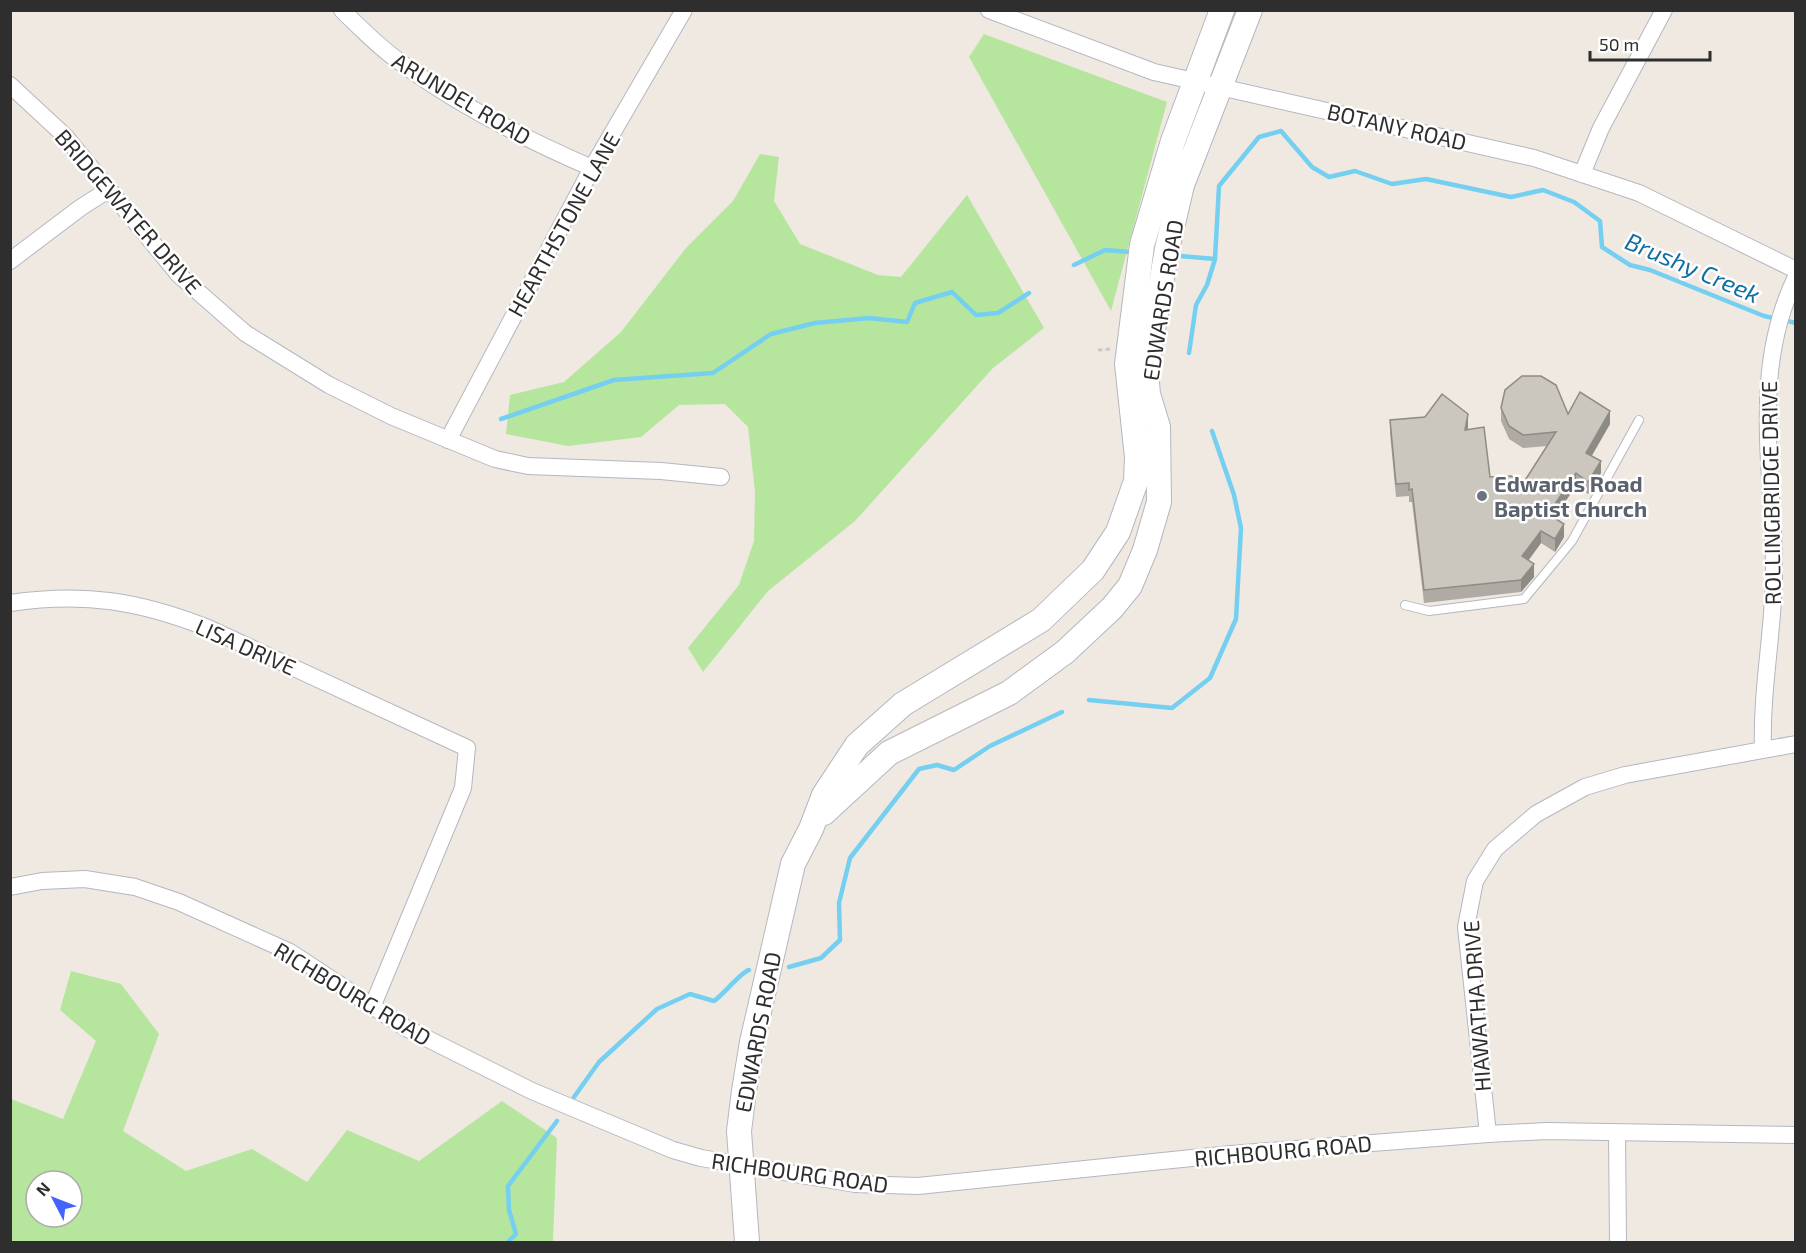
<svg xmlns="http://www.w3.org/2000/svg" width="1806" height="1253" viewBox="0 0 1806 1253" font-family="'Exo 2',sans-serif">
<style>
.green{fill:#b6e59e;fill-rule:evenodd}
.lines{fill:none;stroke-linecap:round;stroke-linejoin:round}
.stream{stroke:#75cff0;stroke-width:4.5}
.lane-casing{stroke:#b4b7c1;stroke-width:10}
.street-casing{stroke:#b4b7c1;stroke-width:18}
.secondary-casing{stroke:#b4b7c1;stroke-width:26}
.path{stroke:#c9c9c9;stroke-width:3;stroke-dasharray:4.5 3;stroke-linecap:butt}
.lane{stroke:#fff;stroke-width:8}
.street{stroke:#fff;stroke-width:16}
.secondary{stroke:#fff;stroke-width:24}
.wall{fill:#afaba4}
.shaded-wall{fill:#8e8b86}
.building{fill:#cbc7bf;stroke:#8e8b86;stroke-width:1.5}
.worship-dot{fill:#6b7280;stroke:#fff;stroke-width:2}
.labels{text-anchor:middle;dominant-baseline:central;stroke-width:5;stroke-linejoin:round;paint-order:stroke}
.street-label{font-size:22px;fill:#2e2e2e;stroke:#fff}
.worship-label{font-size:22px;font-weight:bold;fill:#5b616d;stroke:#fff;text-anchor:start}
.water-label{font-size:24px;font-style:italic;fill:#0d6fa3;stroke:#fff}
</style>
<rect width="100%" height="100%" fill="#efe9e1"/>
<g class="green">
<polygon points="984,34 1167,102 1111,311 969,57"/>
<polygon points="760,154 779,157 774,201 800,244 878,275 901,277 967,195 1044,328 993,368 855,521 768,591 703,672 688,648 739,585 754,541 755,492 748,427 725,404 679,405 641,437 568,446 506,434 510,395 564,382 621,332 686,248 733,201"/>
<path d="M 71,971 L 121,984 L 159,1034 L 123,1131 L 186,1171 L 252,1149 L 307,1182 L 347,1130 L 419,1161 L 502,1101 L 557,1138 L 553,1242 L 11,1242 L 11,1099 L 63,1119 L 96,1041 L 60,1010 ZM 36,1181 L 72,1181 L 72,1217 L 36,1217 Z"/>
</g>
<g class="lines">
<g class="stream">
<polyline points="1180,256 1215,259"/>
<polyline points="1074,265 1105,250 1129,252"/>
<polyline points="1189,353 1196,305 1207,285 1215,259 1219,186 1259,137 1281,131 1312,167 1329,177 1355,171 1392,184 1426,179 1511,197 1543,190 1574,202 1600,221 1602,247 1630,265 1650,270 1764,316 1796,323"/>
<polyline points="501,419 614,380 713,373 771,334 815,323 869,318 907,322 915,303 952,292 976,315 998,313 1029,293"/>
<polyline points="1089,700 1172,708 1210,678 1236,619 1241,528 1234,495 1212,431"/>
<polyline points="789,967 821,958 840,940 839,903 850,858 919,769 937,765 954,770 990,746 1062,712"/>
<path d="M 574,1097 L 599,1062 L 657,1009 L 690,994 L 714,1001 C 724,994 741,972 749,970"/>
<polyline points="508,1242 516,1234 509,1210 508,1186 557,1121"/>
</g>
<g class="lane-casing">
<polyline id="lane" points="1405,605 1429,611 1524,599 1572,541 1639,420"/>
</g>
<g class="street-casing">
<g id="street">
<path d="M 342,10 C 360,28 379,47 400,62 C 459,106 525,139 592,168"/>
<polyline points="989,10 1154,72 1534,158 1639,193 1796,270"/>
<polyline points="10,85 65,136 179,275 245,333 329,385 391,416 495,459 528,466 661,471 721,477"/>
<polyline points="1582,174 1601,128 1664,10"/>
<polyline points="10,261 80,208 108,190"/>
<polyline points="448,440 592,168 684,10"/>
<path d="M 10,603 C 85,592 139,601 208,628 L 467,748 L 463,788 L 373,1005"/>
<path d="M 1763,749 C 1761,691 1773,635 1774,577 C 1775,474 1749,374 1796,277"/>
<polyline points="10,887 42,881 85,879 135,887 179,902 290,952 404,1027 532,1091 673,1150 701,1158 855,1184 918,1186 1231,1154 1488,1134 1546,1131 1796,1135"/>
<polyline points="1617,1133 1618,1242"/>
<polyline points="1488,1134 1466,927 1475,881 1495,849 1536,814 1585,787 1625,775 1796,744"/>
</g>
</g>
<g class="secondary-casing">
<g id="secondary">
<polyline points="824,813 889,753 1009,693 1065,652 1112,608 1130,586 1145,550 1159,502 1158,427 1148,394 1146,371 1167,249 1182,185 1250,10"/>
<polyline points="747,1242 739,1131 744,1091 752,1042 793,864 811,829 824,795 857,745 903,704 1041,620 1093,570 1118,532 1136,481 1137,457 1127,364 1142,245 1173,141 1222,10"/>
</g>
</g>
<polyline class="path" points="1098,350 1111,349"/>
<use href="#lane" class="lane"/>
<use href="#street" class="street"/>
<use href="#secondary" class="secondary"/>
</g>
<polygon class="wall" points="1501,408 1568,414 1610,424 1591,456 1601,473 1588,494 1576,486 1554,518 1564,537 1555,552 1541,543 1528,561 1534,577 1521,592 1424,603 1412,502 1409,502 1409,496 1396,497 1390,433 1390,420 1468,427 1467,429 1490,477 1524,482 1547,446 1523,448 1509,439 1501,421"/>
<g class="shaded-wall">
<polygon points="1610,411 1610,424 1586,466 1586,453"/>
<polygon points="1468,414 1468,427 1465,442 1465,430"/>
<polygon points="1601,461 1601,473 1588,494 1588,482"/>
<polygon points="1576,473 1576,486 1548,526 1548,514"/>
<polygon points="1564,524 1564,537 1555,552 1555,539"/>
<polygon points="1541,531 1541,543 1522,569 1522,556"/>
<polygon points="1534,564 1534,577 1521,592 1521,580"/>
</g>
<polygon class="building" points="1522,376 1541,376 1556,385 1568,414 1580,392 1610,411 1586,453 1601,461 1588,482 1576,473 1548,514 1564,524 1555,539 1541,531 1522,556 1534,564 1521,580 1424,590 1412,489 1409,490 1409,483 1396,484 1390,420 1425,417 1442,394 1468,414 1465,430 1484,427 1490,477 1511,476 1524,482 1556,432 1523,435 1509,426 1501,408 1505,390"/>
<circle class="worship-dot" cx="1482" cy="496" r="6"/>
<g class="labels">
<g class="street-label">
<text transform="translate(462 98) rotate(31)">ARUNDEL ROAD</text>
<text transform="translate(1397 126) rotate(13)">BOTANY ROAD</text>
<text transform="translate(129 211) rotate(49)">BRIDGEWATER DRIVE</text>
<text transform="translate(563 224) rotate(-61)">HEARTHSTONE LANE</text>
<text transform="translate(1162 300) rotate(-81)">EDWARDS ROAD</text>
<text transform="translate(1770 493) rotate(-91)">ROLLINGBRIDGE DRIVE</text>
<text transform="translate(246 646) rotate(24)">LISA DRIVE</text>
<text transform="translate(353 993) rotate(31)">RICHBOURG ROAD</text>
<text transform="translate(1476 1006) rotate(-94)">HIAWATHA DRIVE</text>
<text transform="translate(757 1032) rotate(-79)">EDWARDS ROAD</text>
<text transform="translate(1283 1150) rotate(-5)">RICHBOURG ROAD</text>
<text transform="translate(800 1172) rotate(8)">RICHBOURG ROAD</text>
</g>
<g class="worship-label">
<text x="1494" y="483">Edwards Road<tspan x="1494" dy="25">Baptist Church</tspan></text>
</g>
<g class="water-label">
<text transform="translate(1693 267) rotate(23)">Brushy Creek</text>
</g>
</g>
<rect width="1806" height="1253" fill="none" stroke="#2e2e2e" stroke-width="24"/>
<g transform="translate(54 1199) rotate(312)"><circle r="28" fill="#ffffff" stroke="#ababab" stroke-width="1.5"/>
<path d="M0-4.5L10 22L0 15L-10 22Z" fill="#4264fb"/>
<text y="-9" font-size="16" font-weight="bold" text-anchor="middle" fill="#2e2e2e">N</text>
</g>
<path d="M1590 51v9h120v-9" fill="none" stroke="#2e2e2e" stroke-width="3"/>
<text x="1599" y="51" font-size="18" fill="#2e2e2e" stroke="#ffffff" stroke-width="4.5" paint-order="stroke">50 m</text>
</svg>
